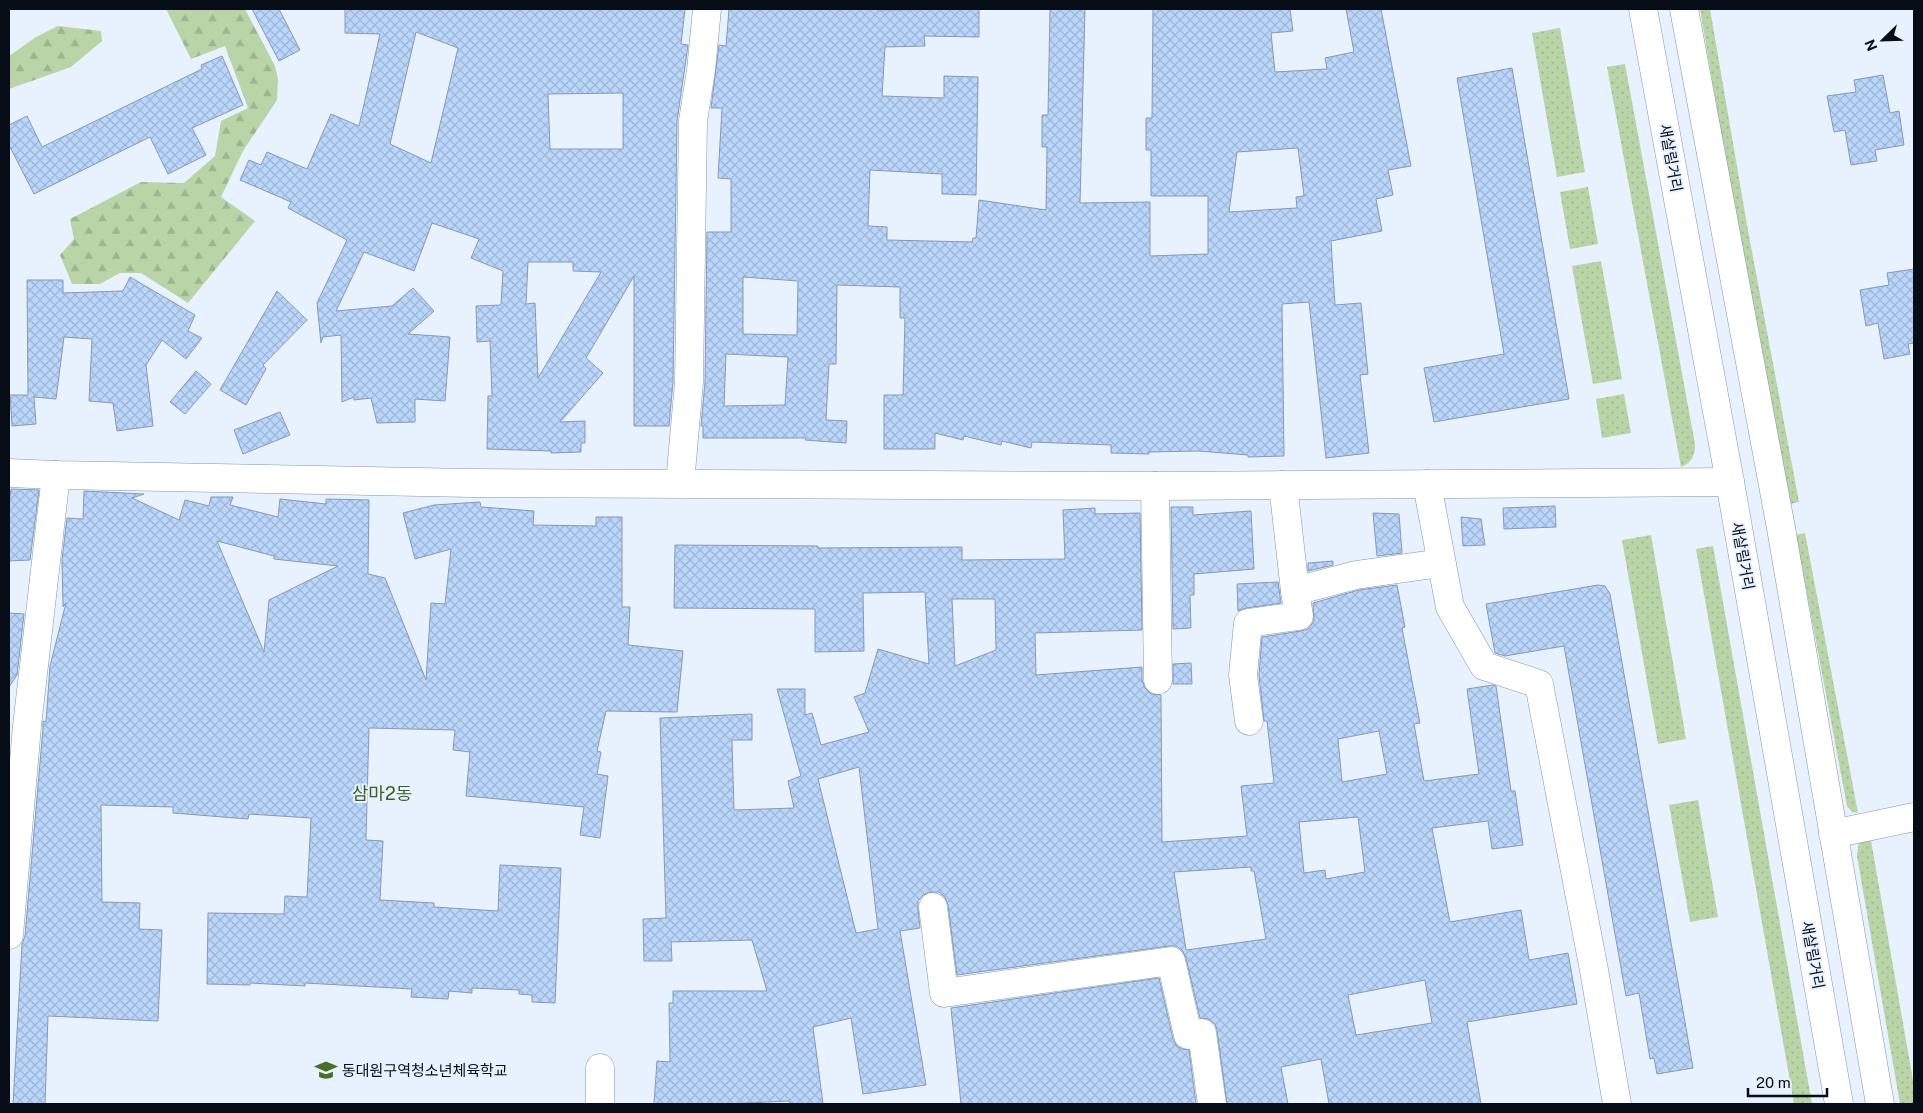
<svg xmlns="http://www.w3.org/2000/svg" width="1923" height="1113" viewBox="0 0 1923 1113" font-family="'Public Sans','Noto Sans KR',sans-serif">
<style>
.grass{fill:url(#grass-dots)}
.forest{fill:url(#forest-firs)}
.building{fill:url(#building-cross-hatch);stroke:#859ab6;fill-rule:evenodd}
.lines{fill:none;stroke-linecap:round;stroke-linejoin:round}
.minor-casing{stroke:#8196b2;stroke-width:29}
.major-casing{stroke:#8196b2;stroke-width:29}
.minor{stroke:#fff;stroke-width:28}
.major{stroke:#fff;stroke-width:28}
.labels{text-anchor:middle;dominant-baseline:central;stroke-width:4;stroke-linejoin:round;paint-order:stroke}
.street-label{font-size:15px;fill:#060d17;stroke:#e8f1fe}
.poi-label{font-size:15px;fill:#060d17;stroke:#e8f1fe;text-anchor:start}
.quarter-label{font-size:18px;fill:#3b5f20;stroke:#e8f1fe}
</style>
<defs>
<pattern id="grass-dots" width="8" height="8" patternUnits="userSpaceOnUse" patternTransform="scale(1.25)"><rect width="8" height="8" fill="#b9d5a8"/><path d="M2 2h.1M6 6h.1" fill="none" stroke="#9eb690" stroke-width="1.8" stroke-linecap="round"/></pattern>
<pattern id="forest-firs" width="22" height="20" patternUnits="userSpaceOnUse" patternTransform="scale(1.25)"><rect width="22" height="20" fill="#b9d5a8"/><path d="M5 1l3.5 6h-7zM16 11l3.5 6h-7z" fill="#9eb690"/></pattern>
<pattern id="building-cross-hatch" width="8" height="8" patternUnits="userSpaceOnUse" patternTransform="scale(1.25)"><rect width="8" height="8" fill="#bad5fa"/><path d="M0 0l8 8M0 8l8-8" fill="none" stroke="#9eb6d6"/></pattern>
</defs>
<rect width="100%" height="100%" fill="#e8f1fe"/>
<g class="grass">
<polygon points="1700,9 1710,9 1747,225 1799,502 1790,504 1737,226"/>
<polygon points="1560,28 1585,172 1557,177 1532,33"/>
<path d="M 1625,64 L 1695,444 C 1695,455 1692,463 1681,467 L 1607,67 Z"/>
<polygon points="1588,187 1598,244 1570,249 1560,192"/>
<polygon points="1601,261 1622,379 1593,384 1572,266"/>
<polygon points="1624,394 1631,433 1602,438 1596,399"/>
<polygon points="1805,533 1858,813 1852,812 1847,806 1796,535"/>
<polygon points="1651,535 1686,739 1658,744 1622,540"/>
<polygon points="1713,546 1812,1104 1794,1104 1696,549"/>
<polygon points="1698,800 1718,917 1690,922 1669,805"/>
<polygon points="1870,835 1914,1086 1914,1104 1900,1104 1857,856 1859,841"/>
</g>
<g class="forest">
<polygon points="166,9 245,9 275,66 278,79 277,100 243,151 221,197 255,221 188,303 141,273 120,273 100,284 72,284 60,255 74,239 70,219 141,182 184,183 215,156 221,121 248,108 225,46 191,59"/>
<polygon points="58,26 101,31 102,41 71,67 9,89 9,56 36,37"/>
</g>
<g class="building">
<polygon points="252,9 279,9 300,50 279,61"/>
<path d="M 345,9 L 685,9 L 681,44 L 688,45 L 677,121 L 673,381 L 669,426 L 634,426 L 634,276 L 586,358 L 603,373 L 560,422 L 585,421 L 585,443 L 581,443 L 581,452 L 551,453 L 551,451 L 487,449 L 488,396 L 492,396 L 490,341 L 477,342 L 476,306 L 501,305 L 503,271 L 471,258 L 479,239 L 432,223 L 414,271 L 364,252 L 336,311 L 392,306 L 413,288 L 434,311 L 408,334 L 450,337 L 445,401 L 415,399 L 415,422 L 377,423 L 371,398 L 354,400 L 354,397 L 342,402 L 341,335 L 323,337 L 321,343 L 317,303 L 347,240 L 288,208 L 291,202 L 240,180 L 249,160 L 261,165 L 267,152 L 307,169 L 331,114 L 359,126 L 380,34 L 345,33 ZM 416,32 L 458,48 L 431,163 L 390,144 ZM 623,93 L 623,149 L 550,149 L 548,94 ZM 528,262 L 573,262 L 573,271 L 601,272 L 538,378 L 535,303 L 526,304 Z"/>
<path d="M 729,9 L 877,9 L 877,10 L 979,9 L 979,37 L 924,36 L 925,46 L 885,47 L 882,96 L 944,98 L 944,76 L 978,77 L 976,195 L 942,194 L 942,174 L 870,170 L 868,226 L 887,227 L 887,240 L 972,242 L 973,238 L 976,238 L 979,200 L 1046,210 L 1047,147 L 1042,147 L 1042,115 L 1048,115 L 1050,9 L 1085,9 L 1080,203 L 1150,202 L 1150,256 L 1208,254 L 1208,196 L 1151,196 L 1151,150 L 1146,150 L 1146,118 L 1152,118 L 1153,9 L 1290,9 L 1293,31 L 1271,33 L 1275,72 L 1327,69 L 1325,58 L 1354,52 L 1346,9 L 1381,9 L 1411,166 L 1388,170 L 1393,195 L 1376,199 L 1382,231 L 1331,241 L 1335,305 L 1361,303 L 1368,374 L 1360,375 L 1369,453 L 1326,458 L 1309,302 L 1282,304 L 1284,456 L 1248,457 L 1248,455 L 1199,451 L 1149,452 L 1149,454 L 1111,453 L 1111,445 L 1032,442 L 1031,448 L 1002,441 L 1001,445 L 964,436 L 963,440 L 935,433 L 935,449 L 884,449 L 884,395 L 903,395 L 905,318 L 900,318 L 900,287 L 837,285 L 836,364 L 829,364 L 826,420 L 847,421 L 846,443 L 805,440 L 806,438 L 703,438 L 703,426 L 701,426 L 705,382 L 707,232 L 731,232 L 731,179 L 718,178 L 722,108 L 711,108 L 719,45 L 726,46 ZM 1298,148 L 1304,196 L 1296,197 L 1297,208 L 1229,212 L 1237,152 ZM 743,277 L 798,281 L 797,335 L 743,334 ZM 726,354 L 788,357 L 785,405 L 724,406 Z"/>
<polygon points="222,56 243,105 192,128 206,155 168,174 150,137 34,194 9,145 9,125 27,116 42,147 202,69 201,65"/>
<polygon points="1512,68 1569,399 1434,422 1424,368 1504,354 1457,78"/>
<polygon points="1883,75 1890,113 1899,111 1904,145 1875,150 1877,161 1851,165 1845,130 1834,132 1827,96 1856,92 1854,80"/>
<polygon points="1914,269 1914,343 1908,344 1910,354 1884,359 1878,323 1866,326 1860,290 1889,285 1887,273"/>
<polygon points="130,277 195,315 188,331 202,338 186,359 162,340 146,365 153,426 117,431 113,403 89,401 92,339 64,337 56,399 34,397 36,424 12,426 10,395 28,395 27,280 63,280 63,293 123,291"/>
<polygon points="277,291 307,320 263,365 266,369 246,405 220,390"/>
<polygon points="196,371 211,384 185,414 170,402"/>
<polygon points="280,412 290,435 243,454 234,430"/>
<polygon points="11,489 39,490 30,560 9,561 9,503"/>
<path d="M 84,491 L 144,494 L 132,498 L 179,520 L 185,500 L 209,506 L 211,497 L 233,497 L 230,505 L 278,517 L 280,499 L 326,504 L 326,499 L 369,500 L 368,574 L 385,578 L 426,680 L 431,603 L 445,604 L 451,549 L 415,559 L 403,513 L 434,505 L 480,502 L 481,507 L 534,511 L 533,525 L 596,526 L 596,517 L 622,517 L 622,607 L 630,607 L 628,645 L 683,651 L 677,712 L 606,711 L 597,751 L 601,752 L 597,774 L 608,776 L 600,838 L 580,835 L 584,807 L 466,796 L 470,752 L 453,750 L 455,730 L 369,728 L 366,840 L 383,841 L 380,900 L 434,903 L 434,907 L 498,911 L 500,865 L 561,868 L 555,1003 L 532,1002 L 532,995 L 519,994 L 519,990 L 472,988 L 472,993 L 449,991 L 448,999 L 411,997 L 412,989 L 305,983 L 305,986 L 250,983 L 250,985 L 207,984 L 208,913 L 284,914 L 285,896 L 307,897 L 311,818 L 249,814 L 248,819 L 173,813 L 173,807 L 101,805 L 102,902 L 140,903 L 139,929 L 162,930 L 158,1021 L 48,1016 L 45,1104 L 13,1104 L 22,944 L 25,936 L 43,728 L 43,721 L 46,722 L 50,666 L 66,603 L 63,607 L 62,560 L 67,518 L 83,519 ZM 217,541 L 274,556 L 274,559 L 338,566 L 269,600 L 264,652 Z"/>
<polygon points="1555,506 1556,527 1504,529 1503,508"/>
<polygon points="1171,507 1193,507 1193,515 1251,511 1254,569 1194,574 1194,595 1190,595 1191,628 1173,629"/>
<path d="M 1095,508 L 1095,514 L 1140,513 L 1142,630 L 1035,633 L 1036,675 L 1142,667 L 1142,680 L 1145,688 L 1151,694 L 1161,695 L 1162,842 L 1247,836 L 1241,786 L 1274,783 L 1267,721 L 1264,721 L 1259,675 L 1262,637 L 1301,631 L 1308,629 L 1314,621 L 1313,603 L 1359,590 L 1397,585 L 1405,627 L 1402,628 L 1420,723 L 1414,724 L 1424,781 L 1479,774 L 1467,689 L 1493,685 L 1496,686 L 1511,791 L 1515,791 L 1523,845 L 1492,849 L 1488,821 L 1432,828 L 1450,922 L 1521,910 L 1529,960 L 1568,953 L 1577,1004 L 1467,1022 L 1481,1104 L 1329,1104 L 1321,1059 L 1281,1067 L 1288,1104 L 1227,1104 L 1217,1030 L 1215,1024 L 1208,1019 L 1200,1018 L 1186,958 L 1182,950 L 1176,946 L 1169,946 L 957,975 L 948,905 L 945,897 L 939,892 L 932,892 L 923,895 L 918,901 L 918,909 L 920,928 L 900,931 L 926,1085 L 863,1094 L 851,1018 L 813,1027 L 823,1104 L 790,1104 L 789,1101 L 727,1104 L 654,1104 L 657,1061 L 670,1062 L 669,1003 L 673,1003 L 673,991 L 767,991 L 752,940 L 671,942 L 672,961 L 644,961 L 643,919 L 666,918 L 660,718 L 752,714 L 752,740 L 732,740 L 734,810 L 794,808 L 788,781 L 801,776 L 777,689 L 805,689 L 805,715 L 812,713 L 821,745 L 869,732 L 854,697 L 865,693 L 878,649 L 929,664 L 925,592 L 863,593 L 864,651 L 815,652 L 815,609 L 674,608 L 675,545 L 818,546 L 818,548 L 962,547 L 962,560 L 1065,559 L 1063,510 ZM 952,599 L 995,599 L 996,650 L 955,666 ZM 1379,731 L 1387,774 L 1342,782 L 1338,739 ZM 859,767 L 878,929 L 856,933 L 818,779 ZM 1358,817 L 1365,872 L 1326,879 L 1325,870 L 1304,873 L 1299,822 ZM 1251,867 L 1251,871 L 1254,871 L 1266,939 L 1186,950 L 1174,872 ZM 1425,980 L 1432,1023 L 1356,1035 L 1348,995 Z"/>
<polygon points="1373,513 1399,514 1402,553 1377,556"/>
<polygon points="1461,517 1481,519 1485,545 1463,546"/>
<polygon points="1333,561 1333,565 1308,571 1308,563"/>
<polygon points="1278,582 1281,603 1246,608 1238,611 1237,584"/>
<polygon points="1598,585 1605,586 1610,594 1693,1068 1657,1074 1654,1058 1650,1059 1639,993 1626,996 1564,646 1505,656 1495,653 1486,604"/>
<polygon points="9,613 24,614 17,675 9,687"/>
<polygon points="1191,663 1192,684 1173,684 1173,664"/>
<polygon points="1159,978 1173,1039 1177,1046 1182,1049 1189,1050 1196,1104 961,1104 951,1008"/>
</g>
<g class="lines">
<g class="minor-casing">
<g id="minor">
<polyline points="9,473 56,475 471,483 1155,486 1730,482"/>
<polyline points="680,483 689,382 693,121 701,70 707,9"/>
<polyline points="1427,484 1450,607 1484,666 1539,684 1594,970 1617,1104"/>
<polyline points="1283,485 1295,591"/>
<polyline points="1155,486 1158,680"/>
<polyline points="1249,721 1243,675 1248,623 1299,616 1295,591 1356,575 1441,563"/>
<polyline points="1833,834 1914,817"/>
<polyline points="933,907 944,993 1171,961 1188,1035 1202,1033 1212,1104"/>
<polyline points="9,935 27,726 56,475"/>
<polyline points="600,1104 600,1068"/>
</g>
</g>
<g class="major-casing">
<g id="major">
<polyline points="1643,9 1730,482 1839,1104"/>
<polyline points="1684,9 1781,528 1880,1104"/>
</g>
</g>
<use href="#minor" class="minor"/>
<use href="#major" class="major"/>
</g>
<defs>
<g id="school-bare" transform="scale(1.725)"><path d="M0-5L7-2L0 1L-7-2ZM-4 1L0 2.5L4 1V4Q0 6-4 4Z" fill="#476f2a" stroke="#e8f1fe" stroke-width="2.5" paint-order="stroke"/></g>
</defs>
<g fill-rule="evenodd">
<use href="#school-bare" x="326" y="1070"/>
</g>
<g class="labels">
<g class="street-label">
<text transform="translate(1671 158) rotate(80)">새살림거리</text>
<text transform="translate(1743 556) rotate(80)">새살림거리</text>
<text transform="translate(1813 955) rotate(80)">새살림거리</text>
</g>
<g class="poi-label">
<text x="342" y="1070">동대원구역청소년체육학교</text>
</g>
<g class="quarter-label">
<text x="382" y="793">삼마2동</text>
</g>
</g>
<rect width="1923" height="1113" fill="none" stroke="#060d17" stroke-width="20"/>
<g transform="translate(1883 40) rotate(247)" stroke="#e8f1fe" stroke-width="4" paint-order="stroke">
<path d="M0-4L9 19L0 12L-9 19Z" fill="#060d17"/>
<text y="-8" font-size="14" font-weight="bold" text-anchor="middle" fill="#060d17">N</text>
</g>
<path d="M1748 1088v8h79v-8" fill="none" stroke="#060d17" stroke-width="2.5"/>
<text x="1756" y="1088" font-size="15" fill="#060d17" stroke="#e8f1fe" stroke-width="4" paint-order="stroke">20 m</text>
</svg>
